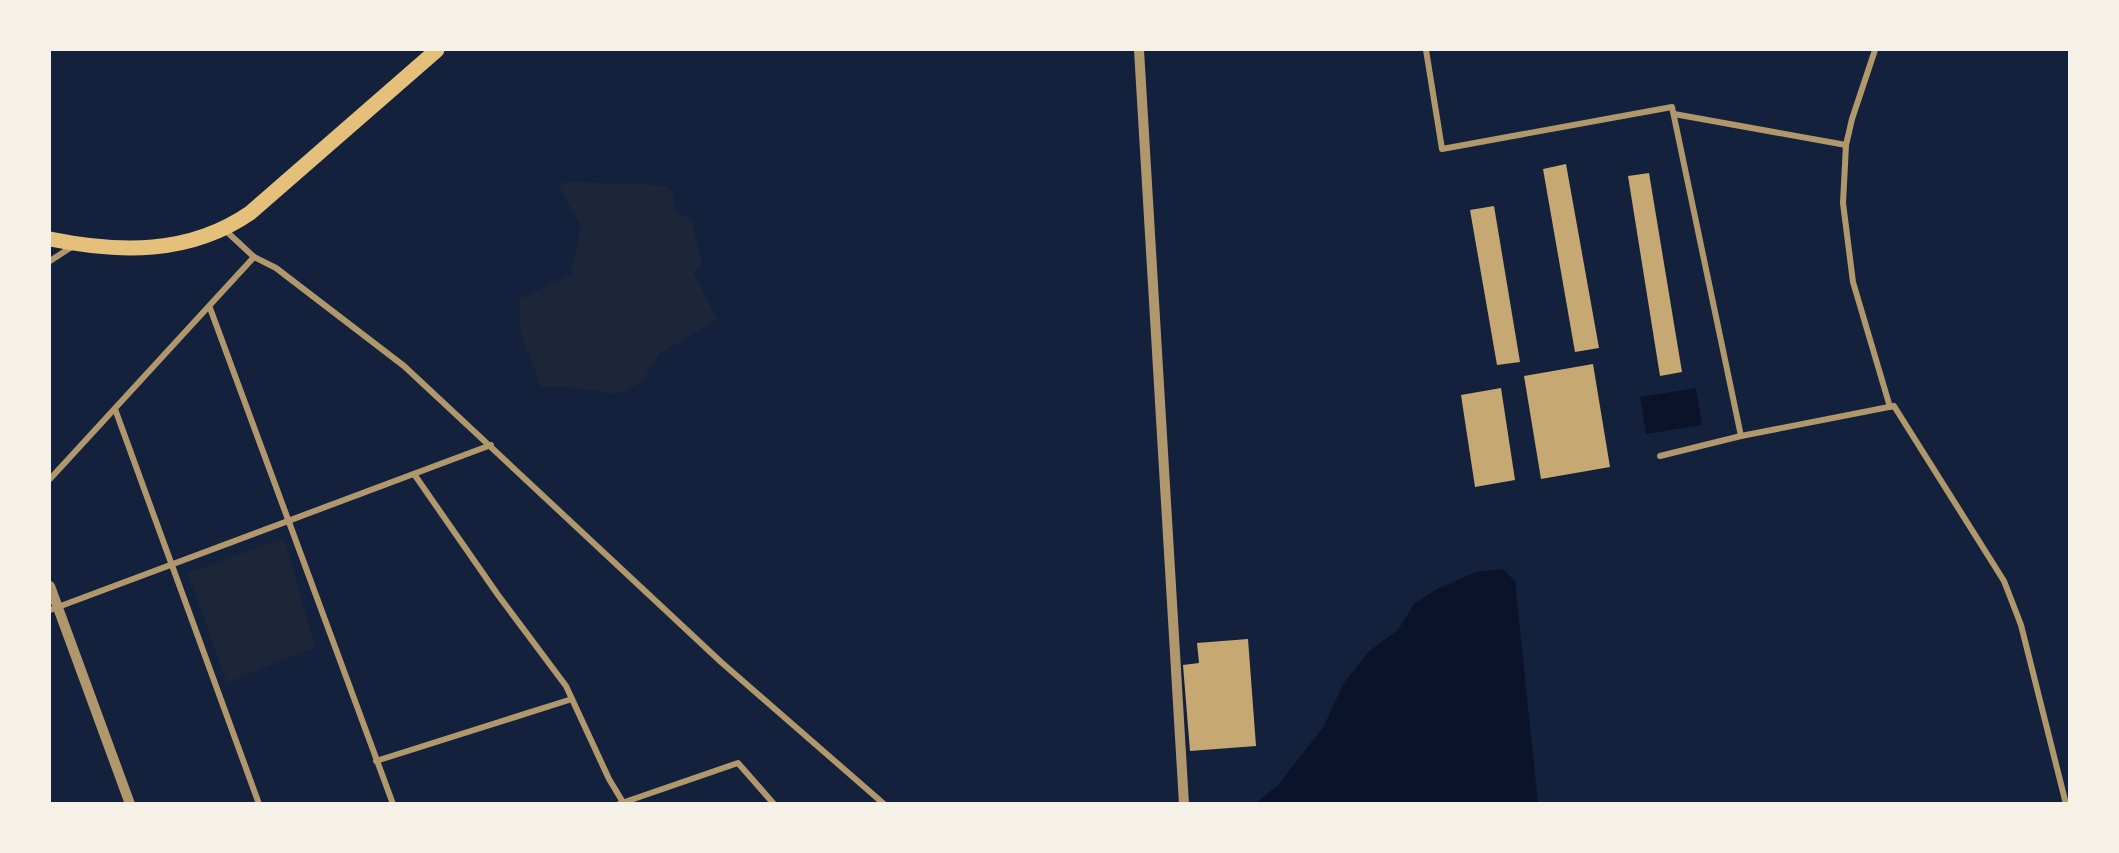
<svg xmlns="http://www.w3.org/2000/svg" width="2119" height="853" viewBox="0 0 2119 853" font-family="Montserrat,sans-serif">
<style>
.green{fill:#1d2539}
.water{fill:#0b132b}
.building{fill:#c6a872}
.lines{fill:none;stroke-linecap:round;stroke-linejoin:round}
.minor{stroke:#b1986c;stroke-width:6}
.tertiary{stroke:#b1986c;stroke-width:10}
.primary{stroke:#e5c07b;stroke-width:15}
</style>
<rect width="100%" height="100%" fill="#14213d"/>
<g class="green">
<polygon points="565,182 662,185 672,191 676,213 691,218 702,263 693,272 717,320 660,353 641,383 617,394 571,387 541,387 521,334 519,299 570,275 581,227 559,187"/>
<polygon points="284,538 315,647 227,683 188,573"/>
</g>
<g class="water">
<polygon points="1696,388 1702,425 1646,434 1640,397"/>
<polygon points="1503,569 1515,581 1538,803 1256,803 1279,784 1324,726 1343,684 1369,651 1398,630 1414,604 1437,589 1476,572"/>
</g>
<g class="building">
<polygon points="1566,164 1599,348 1575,352 1543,169"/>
<polygon points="1649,173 1682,372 1660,376 1628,176"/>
<polygon points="1494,206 1520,362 1497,365 1470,210"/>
<polygon points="1593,364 1610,467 1541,479 1524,376"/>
<polygon points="1501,388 1515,480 1475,487 1461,395"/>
<polygon points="1248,639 1256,746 1190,751 1183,665 1199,663 1197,643"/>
</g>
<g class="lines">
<g class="minor">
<polyline points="1426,50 1442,149 1672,107 1741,436"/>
<polyline points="1875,50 1852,119 1846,145 1843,203 1853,282 1890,407"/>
<polyline points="1674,114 1846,145"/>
<polyline points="225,230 254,257 276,268 404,366 721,662 884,804"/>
<polyline points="50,261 73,246"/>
<polyline points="210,308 393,804"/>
<polyline points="115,409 259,804"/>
<polyline points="1660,456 1741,436 1894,406 2004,581 2021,625 2066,804"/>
<polyline points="414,474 498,595 566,686 609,779 624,804"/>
<polyline points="50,479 254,257"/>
<polyline points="50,610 491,445"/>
<polyline points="376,761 572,699"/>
<polyline points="619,804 738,763 774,804"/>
</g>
<g class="tertiary">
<polyline points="1139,50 1184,804"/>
<polyline points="50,586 130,804"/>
</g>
<path class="primary" d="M 50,239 C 119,253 189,255 250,213 L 437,50"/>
</g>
<rect width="2119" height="853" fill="none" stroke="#f6f1e7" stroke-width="102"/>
</svg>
